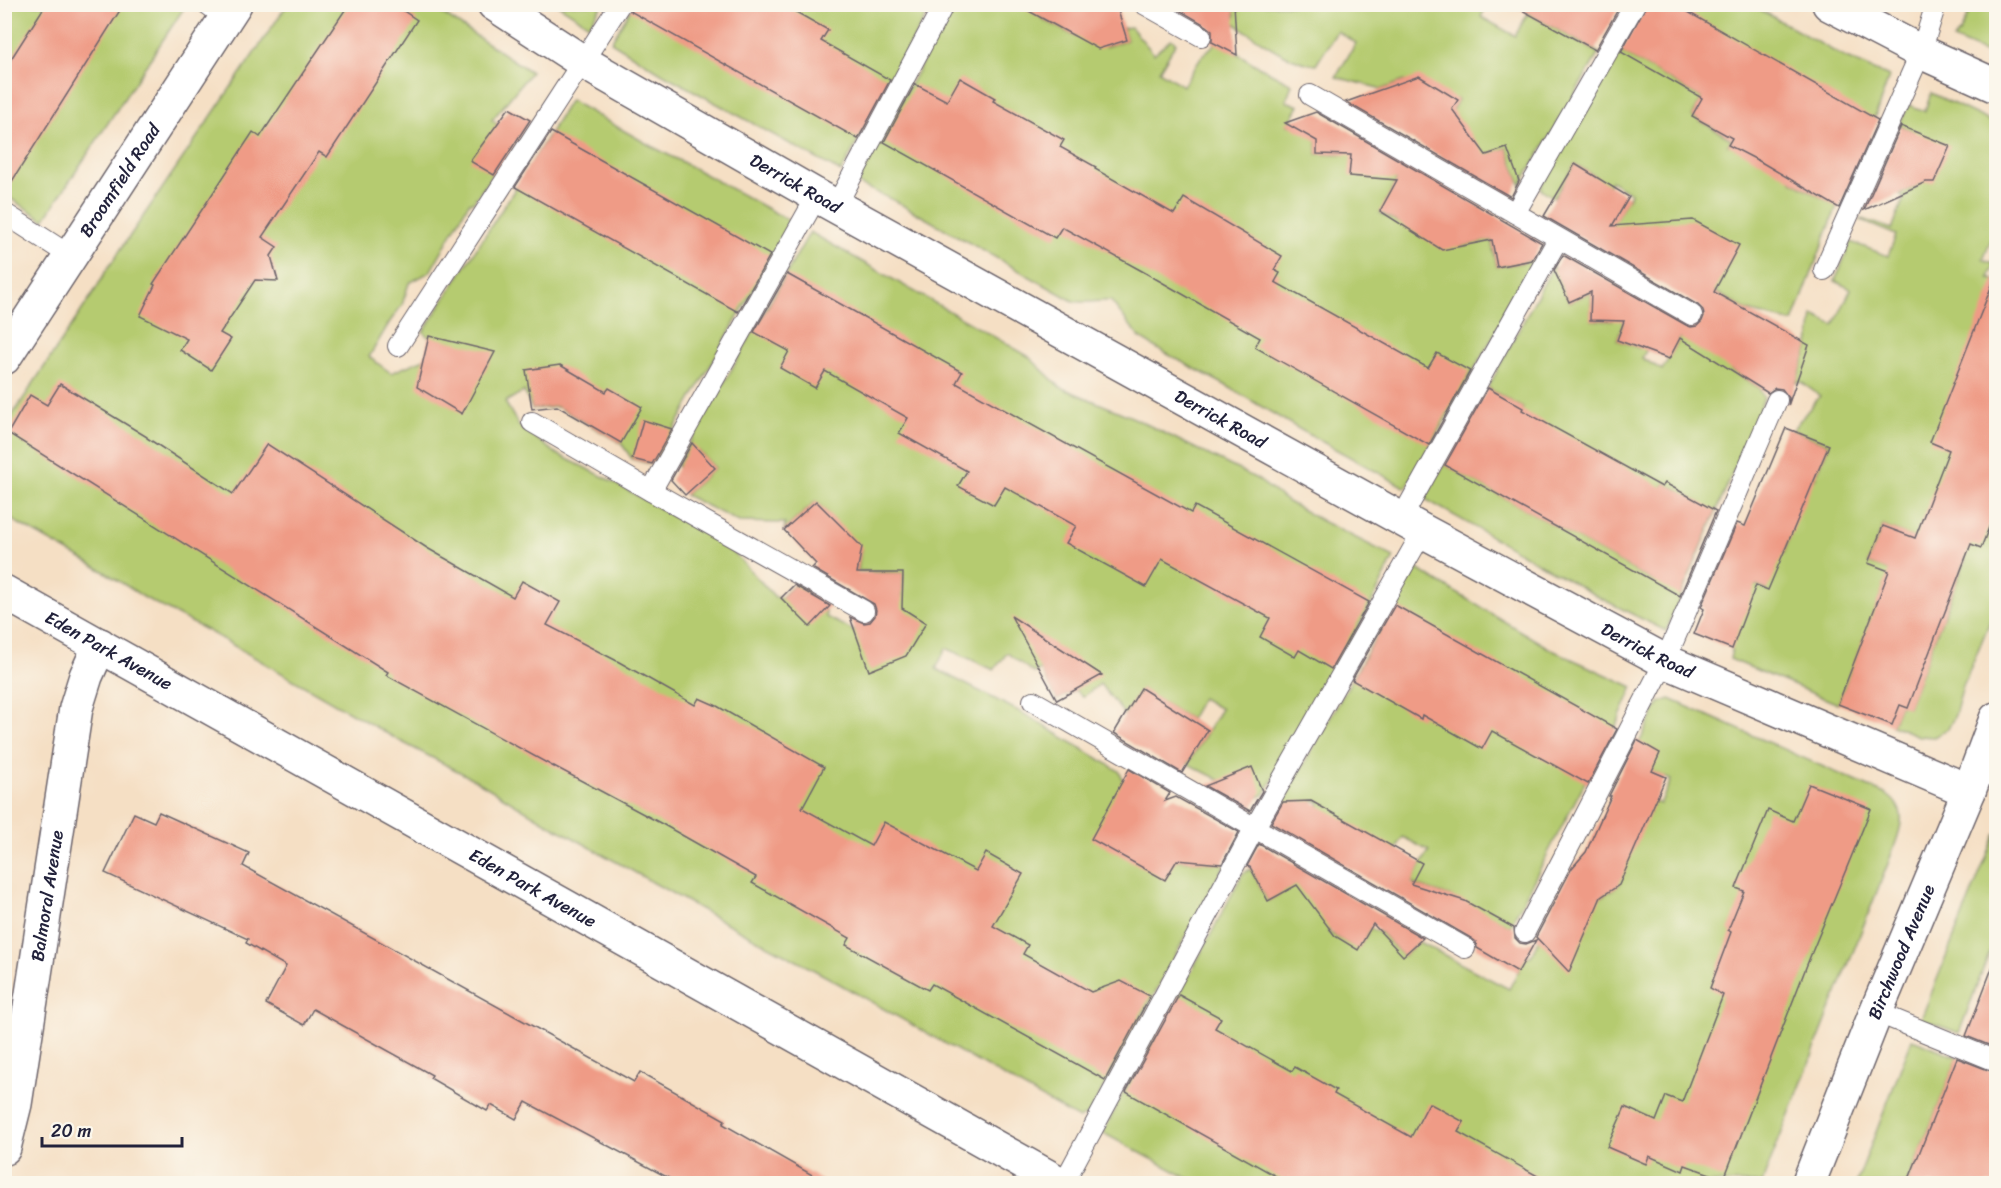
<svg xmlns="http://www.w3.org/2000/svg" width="2001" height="1188" viewBox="0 0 2001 1188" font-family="Sriracha,sans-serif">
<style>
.green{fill:#b5cb6f;stroke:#6c7655;stroke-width:1.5}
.building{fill:#ef9b86}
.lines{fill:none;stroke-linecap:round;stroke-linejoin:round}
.lane-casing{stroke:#6c646b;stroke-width:22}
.street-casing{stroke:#6c646b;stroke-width:36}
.secondary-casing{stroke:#6c646b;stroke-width:36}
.lane{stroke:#fff;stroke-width:20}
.street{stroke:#fff;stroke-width:33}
.secondary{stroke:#fff;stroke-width:33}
.labels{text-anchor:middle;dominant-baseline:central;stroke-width:4.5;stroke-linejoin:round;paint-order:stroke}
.street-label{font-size:18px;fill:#22223b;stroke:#fbf7ec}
</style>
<rect width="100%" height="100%" fill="#fbf7ec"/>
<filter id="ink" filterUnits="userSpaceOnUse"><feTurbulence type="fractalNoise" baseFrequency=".0167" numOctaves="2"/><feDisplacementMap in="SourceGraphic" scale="12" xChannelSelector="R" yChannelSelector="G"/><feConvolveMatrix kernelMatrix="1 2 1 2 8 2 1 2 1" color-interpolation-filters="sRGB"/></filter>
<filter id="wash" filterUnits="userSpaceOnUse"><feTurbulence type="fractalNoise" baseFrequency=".008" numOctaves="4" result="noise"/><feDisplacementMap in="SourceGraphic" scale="24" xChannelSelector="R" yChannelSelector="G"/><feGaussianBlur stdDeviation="1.35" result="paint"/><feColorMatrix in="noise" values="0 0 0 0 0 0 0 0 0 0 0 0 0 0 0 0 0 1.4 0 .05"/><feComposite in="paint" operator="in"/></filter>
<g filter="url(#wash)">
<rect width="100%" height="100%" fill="#f5dfc4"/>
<g class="green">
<polygon points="428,4 531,72 492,120 508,132 489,181 473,202 469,203 430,272 409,283 402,305 389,323 369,357 391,373 424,359 462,368 423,332 524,175 570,100 651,146 686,164 792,222 654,465 632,459 621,443 558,407 532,409 524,391 505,402 519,426 557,454 604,477 718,541 736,555 775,597 781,598 797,582 826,610 826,617 856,632 878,625 902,596 903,573 858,571 861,549 816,501 784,530 785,523 739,522 685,495 715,468 699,451 679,470 677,465 810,232 1028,356 1060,387 1134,418 1257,479 1288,502 1322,521 1394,557 1371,604 1264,795 1245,802 1226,783 1188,764 1221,709 1202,698 1190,719 1141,689 1125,715 1100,684 1083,697 1075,690 1057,700 1041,670 1034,673 1007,653 994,670 946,648 936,669 1026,715 1119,771 1123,780 1156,797 1177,860 1225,864 1089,1114 1079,1119 829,978 711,915 545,822 475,780 400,741 210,632 145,598 105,572 5,516 5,426 94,292 106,271 287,5"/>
<polygon points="1973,4 1987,5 1996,9 1996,57 1953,39 1960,32"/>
<polygon points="4,5 186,5 44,220 5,195"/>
<polygon points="558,5 602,5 589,25"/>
<polygon points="633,5 932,5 841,172 663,74 611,42"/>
<path d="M 954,5 L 1030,5 L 1042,19 L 1076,37 L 1091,8 L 1093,8 L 1105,47 L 1127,40 L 1123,28 L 1131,27 L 1154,54 L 1171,39 L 1176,43 L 1159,71 L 1183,86 L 1201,57 L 1218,41 L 1256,65 L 1292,84 L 1286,101 L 1299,106 L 1288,125 L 1317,133 L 1317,154 L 1339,155 L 1351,153 L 1398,177 L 1380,213 L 1400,223 L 1456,223 L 1461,246 L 1491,240 L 1497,267 L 1537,260 L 1406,488 L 1299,429 L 1227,386 L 1156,348 L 1140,338 L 1111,301 C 1098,300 1087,304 1073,301 L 893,200 L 856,183 Z"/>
<path d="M 1234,5 L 1487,5 L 1481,17 L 1515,36 L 1528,13 L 1599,53 L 1521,185 L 1507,148 L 1485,156 L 1438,134 L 1458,100 L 1404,81 L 1382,89 L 1336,77 L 1356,43 L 1337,31 L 1316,65 C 1285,61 1257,38 1231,21 L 1235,17 Z"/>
<polygon points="1674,5 1752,5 1844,57 1889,77 1867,139"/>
<polygon points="1618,50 1702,98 1692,116 1731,139 1728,145 1759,129 1792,181 1831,203 1853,164 1793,322 1748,311 1714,291 1611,227 1631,193 1611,181 1591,215 1595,176 1575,164 1554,198 1540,188"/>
<polygon points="1931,93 1996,124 1996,238 1992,237 1983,259 1994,264 1989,278 1996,281 1996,309 1991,323 1996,325 1996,607 1963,686 1955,715 1948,729 1934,737 1919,736 1892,725 1900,705 1908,707 1966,559 1883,526 1868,563 1890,571 1838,704 1730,659 1732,649 1731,575 1767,590 1747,538 1784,553 1792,531 1778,464 1815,479 1829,445 1792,430 1820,396 1801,382 1796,383 1809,345 1813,315 1834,325 1851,289 1835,281 1851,242 1888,256 1896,235 1860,220 1863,219 1892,229 1904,198 1900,195 1919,185 1904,153 1913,131 1899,125 1909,105 1925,111"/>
<polygon points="1553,266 1569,302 1591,292 1591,320 1613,321 1615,298 1630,302 1617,340 1639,348 1662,323 1642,358 1662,370 1682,335 1747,343 1731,370 1759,388 1764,398 1666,631 1600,598 1425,499 1444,464 1655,582 1700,503 1665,483 1652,505 1512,427 1523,408 1488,388"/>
<polygon points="1415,568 1552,650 1633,687 1615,728 1585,782 1510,926 1449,896 1418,886 1411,882 1429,851 1403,837 1386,868 1321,822 1319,801 1282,803"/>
<path d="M 1670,699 L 1887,795 C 1913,813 1897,836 1889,861 L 1762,1183 L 1197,1183 L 1103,1133 L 1124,1091 L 1179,995 L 1243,873 L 1251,869 L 1268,901 L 1297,884 L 1340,912 L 1328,932 L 1358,949 L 1370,929 L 1381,933 L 1403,956 L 1419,942 L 1509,989 L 1526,957 L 1531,956 L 1539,940 L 1620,884 L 1592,846 L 1650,813 L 1611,796 L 1623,788 L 1660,804 L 1671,780 L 1634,763 L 1632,757 L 1659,703 Z"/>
<polygon points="1996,833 1996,935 1959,1033 1921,1019"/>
<polygon points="1912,1039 1958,1057 1907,1183 1856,1184"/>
</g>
<g id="blocks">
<g class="building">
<polygon points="46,4 124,4 4,194 4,70"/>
<polygon points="349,4 393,4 417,20 327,157 319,152 262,237 277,247 271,256 278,281 255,280 220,333 231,339 211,370 180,350 187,339 140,316 155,285 153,284 253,132 260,137"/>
<polygon points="632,4 782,4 828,30 821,41 890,80 858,139 630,11"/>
<polygon points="1016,4 1116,4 1127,40 1098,49"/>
<polygon points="1169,4 1234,4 1237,55 1212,42 1212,30 1207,26"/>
<polygon points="1511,4 1621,4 1595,50"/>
<polygon points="1647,4 1674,4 1878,120 1839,208 1761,162 1728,145 1732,138 1692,116 1702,98 1621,52"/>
<polygon points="1419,76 1458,100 1452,109 1486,155 1507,148 1519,181 1511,197 1346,102"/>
<polygon points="960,78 995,98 993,101 1064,140 1060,147 1096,167 1095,169 1174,214 1184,198 1282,256 1274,270 1280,273 1275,282 1428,368 1437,353 1470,371 1429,445 1255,347 1260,338 1142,271 1062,227 1055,238 884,142 915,84 947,101"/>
<polygon points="509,108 530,120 494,175 470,161"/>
<polygon points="1316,112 1542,243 1532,260 1497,267 1492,240 1442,250 1380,211 1397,180 1349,176 1351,155 1317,154 1317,141 1285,123"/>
<polygon points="1901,126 1950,146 1934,182 1926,182 1864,210"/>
<polygon points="551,132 770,255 738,312 515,187"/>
<polygon points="1575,164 1629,197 1612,226 1693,220 1739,245 1714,292 1809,345 1788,406 1789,398 1782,389 1775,388 1768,393 1680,338 1669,359 1617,340 1624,321 1590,320 1591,292 1569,302 1554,270 1563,255 1686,325 1691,327 1697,326 1702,321 1704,316 1703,310 1698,305 1544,216"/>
<polygon points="787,274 962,372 956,383 1191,513 1195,506 1369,602 1331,669 1299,650 1295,657 1260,637 1270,618 1162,559 1146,587 1066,543 1076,526 1005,487 994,505 958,486 967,471 899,433 908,418 825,371 815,388 780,368 789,351 754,332"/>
<polygon points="1994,280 1996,280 1996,509 1981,548 1971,544 1908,708 1900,705 1892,725 1838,704 1889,571 1868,563 1883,526 1915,538 1949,450 1930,442"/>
<polygon points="429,336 495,352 462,414 417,387"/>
<polygon points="560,365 606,392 609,388 642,407 621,443 557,406 532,409 526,370"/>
<polygon points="60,384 147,437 147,438 233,494 267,444 427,548 513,597 522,581 560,602 547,625 619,662 695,705 699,698 717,706 824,767 802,808 871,846 884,822 976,871 986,853 1023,874 993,926 1028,945 1023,954 1091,992 1121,981 1150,996 1105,1080 932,984 928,990 846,945 850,938 752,883 756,877 664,825 554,766 554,767 386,675 388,672 8,433 30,395 47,405"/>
<polygon points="1488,388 1523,408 1522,410 1662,487 1665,483 1716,511 1680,596 1445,465"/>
<polygon points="643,420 672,429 652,464 632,459"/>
<polygon points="1786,428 1829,445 1768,590 1756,585 1732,649 1694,634 1704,609 1701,607 1737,523 1745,526"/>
<polygon points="692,443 715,468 685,495 671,480"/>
<polygon points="816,501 862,547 857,573 903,573 902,608 926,623 906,656 869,671 850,617 864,623 870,622 875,616 876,610 874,604 812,568 816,564 784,530"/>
<polygon points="794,585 830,606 810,627 781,598"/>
<polygon points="1395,605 1617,729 1588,784 1492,731 1482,749 1422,715 1421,719 1352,680"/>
<polygon points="1011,616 1102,675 1057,700"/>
<polygon points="1141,688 1208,730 1182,773 1114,733"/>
<polygon points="1637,740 1660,753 1652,771 1666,777 1619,885 1601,897 1569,972 1536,937 1572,868 1586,852 1611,796 1609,796"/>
<polygon points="1252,767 1262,791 1250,811 1205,786"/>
<polygon points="1129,769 1170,793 1165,801 1176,797 1239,832 1222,864 1177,860 1165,880 1091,839"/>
<polygon points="1809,784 1871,809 1810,957 1724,1179 1685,1165 1683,1171 1649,1156 1646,1164 1607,1147 1625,1107 1656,1121 1666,1096 1682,1102 1723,995 1710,988 1731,932 1728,930 1744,891 1736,888 1768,810 1793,821"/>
<polygon points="1311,801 1422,863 1411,884 1465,901 1514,928 1515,938 1520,943 1526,944 1536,940 1518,972 1477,948 1476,942 1471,938 1271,823 1283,802"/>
<polygon points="159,812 249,853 243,866 634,1082 640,1072 725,1120 723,1124 828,1184 680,1184 526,1102 516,1119 491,1105 487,1111 430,1078 432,1075 313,1009 304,1025 266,1004 286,966 246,943 248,939 105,873 134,813 154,822"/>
<polygon points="1259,844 1423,938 1403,956 1373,924 1358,950 1335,936 1297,885 1268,901 1250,867 1247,866"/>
<polygon points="1994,963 1996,964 1996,1048 1966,1036"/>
<polygon points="1179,995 1221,1018 1215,1028 1292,1071 1295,1067 1336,1090 1334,1094 1411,1137 1429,1103 1464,1122 1458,1132 1552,1184 1290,1184 1126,1092"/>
<polygon points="1957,1058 1996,1073 1996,1184 1907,1184"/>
</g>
</g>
</g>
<g filter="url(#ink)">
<use href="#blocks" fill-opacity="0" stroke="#6c646b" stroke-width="1.5"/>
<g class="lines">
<g class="lane-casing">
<g id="lane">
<polyline points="207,4 226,18"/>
<polyline points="1144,4 1201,36"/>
<polyline points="1310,95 1692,315"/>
<polyline points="836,206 944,4"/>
<polyline points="4,213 72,257"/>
<polyline points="1515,213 1635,4"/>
<polyline points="1824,270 1921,52 1936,4"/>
<polyline points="398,346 620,4"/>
<polyline points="532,422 651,491 817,196"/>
<polyline points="651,491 864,611"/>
<polyline points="1401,519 1558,239"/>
<polyline points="1033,701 1465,948"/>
<polyline points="1525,932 1665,661 1777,400"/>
<polyline points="1876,1012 1996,1061"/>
<polyline points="1063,1184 1254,829 1423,531"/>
</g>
</g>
<g class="street-casing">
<g id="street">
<path id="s1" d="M 494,4 L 583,62 L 817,196 L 1423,531 L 1665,661 L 1969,791"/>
<polyline points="1829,4 1921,52 1996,86"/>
<path id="s2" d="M 4,358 L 235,4"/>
<path id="s3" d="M 4,1148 L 15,1104 L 76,708 L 86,676 L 100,645"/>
<path id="s4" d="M 1808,1184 L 1876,1012 L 1969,791 L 1996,719"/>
</g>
</g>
<g class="secondary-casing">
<g id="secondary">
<path id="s5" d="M 4,592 L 1061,1184"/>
</g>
</g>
<use href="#lane" class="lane"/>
<use href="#street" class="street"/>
<use href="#secondary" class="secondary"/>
</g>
</g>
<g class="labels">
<g class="street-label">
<text stroke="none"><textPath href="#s2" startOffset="212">Broomfield Road</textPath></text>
<text stroke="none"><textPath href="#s1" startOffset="351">Derrick Road</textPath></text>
<text stroke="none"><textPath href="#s1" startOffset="837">Derrick Road</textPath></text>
<text stroke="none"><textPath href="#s5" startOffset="120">Eden Park Avenue</textPath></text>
<text stroke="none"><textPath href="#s1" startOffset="1323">Derrick Road</textPath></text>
<text stroke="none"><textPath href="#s5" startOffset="606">Eden Park Avenue</textPath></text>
<text stroke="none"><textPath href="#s3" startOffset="256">Balmoral Avenue</textPath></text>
<text stroke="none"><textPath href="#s4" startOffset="250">Birchwood Avenue</textPath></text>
</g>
</g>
<rect width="2001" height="1188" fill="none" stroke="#fbf7ec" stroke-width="24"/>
<path d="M42 1137v9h140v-9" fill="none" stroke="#22223b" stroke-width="3"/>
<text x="51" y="1137" font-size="18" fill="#22223b" stroke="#fbf7ec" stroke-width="4.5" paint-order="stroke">20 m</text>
</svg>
